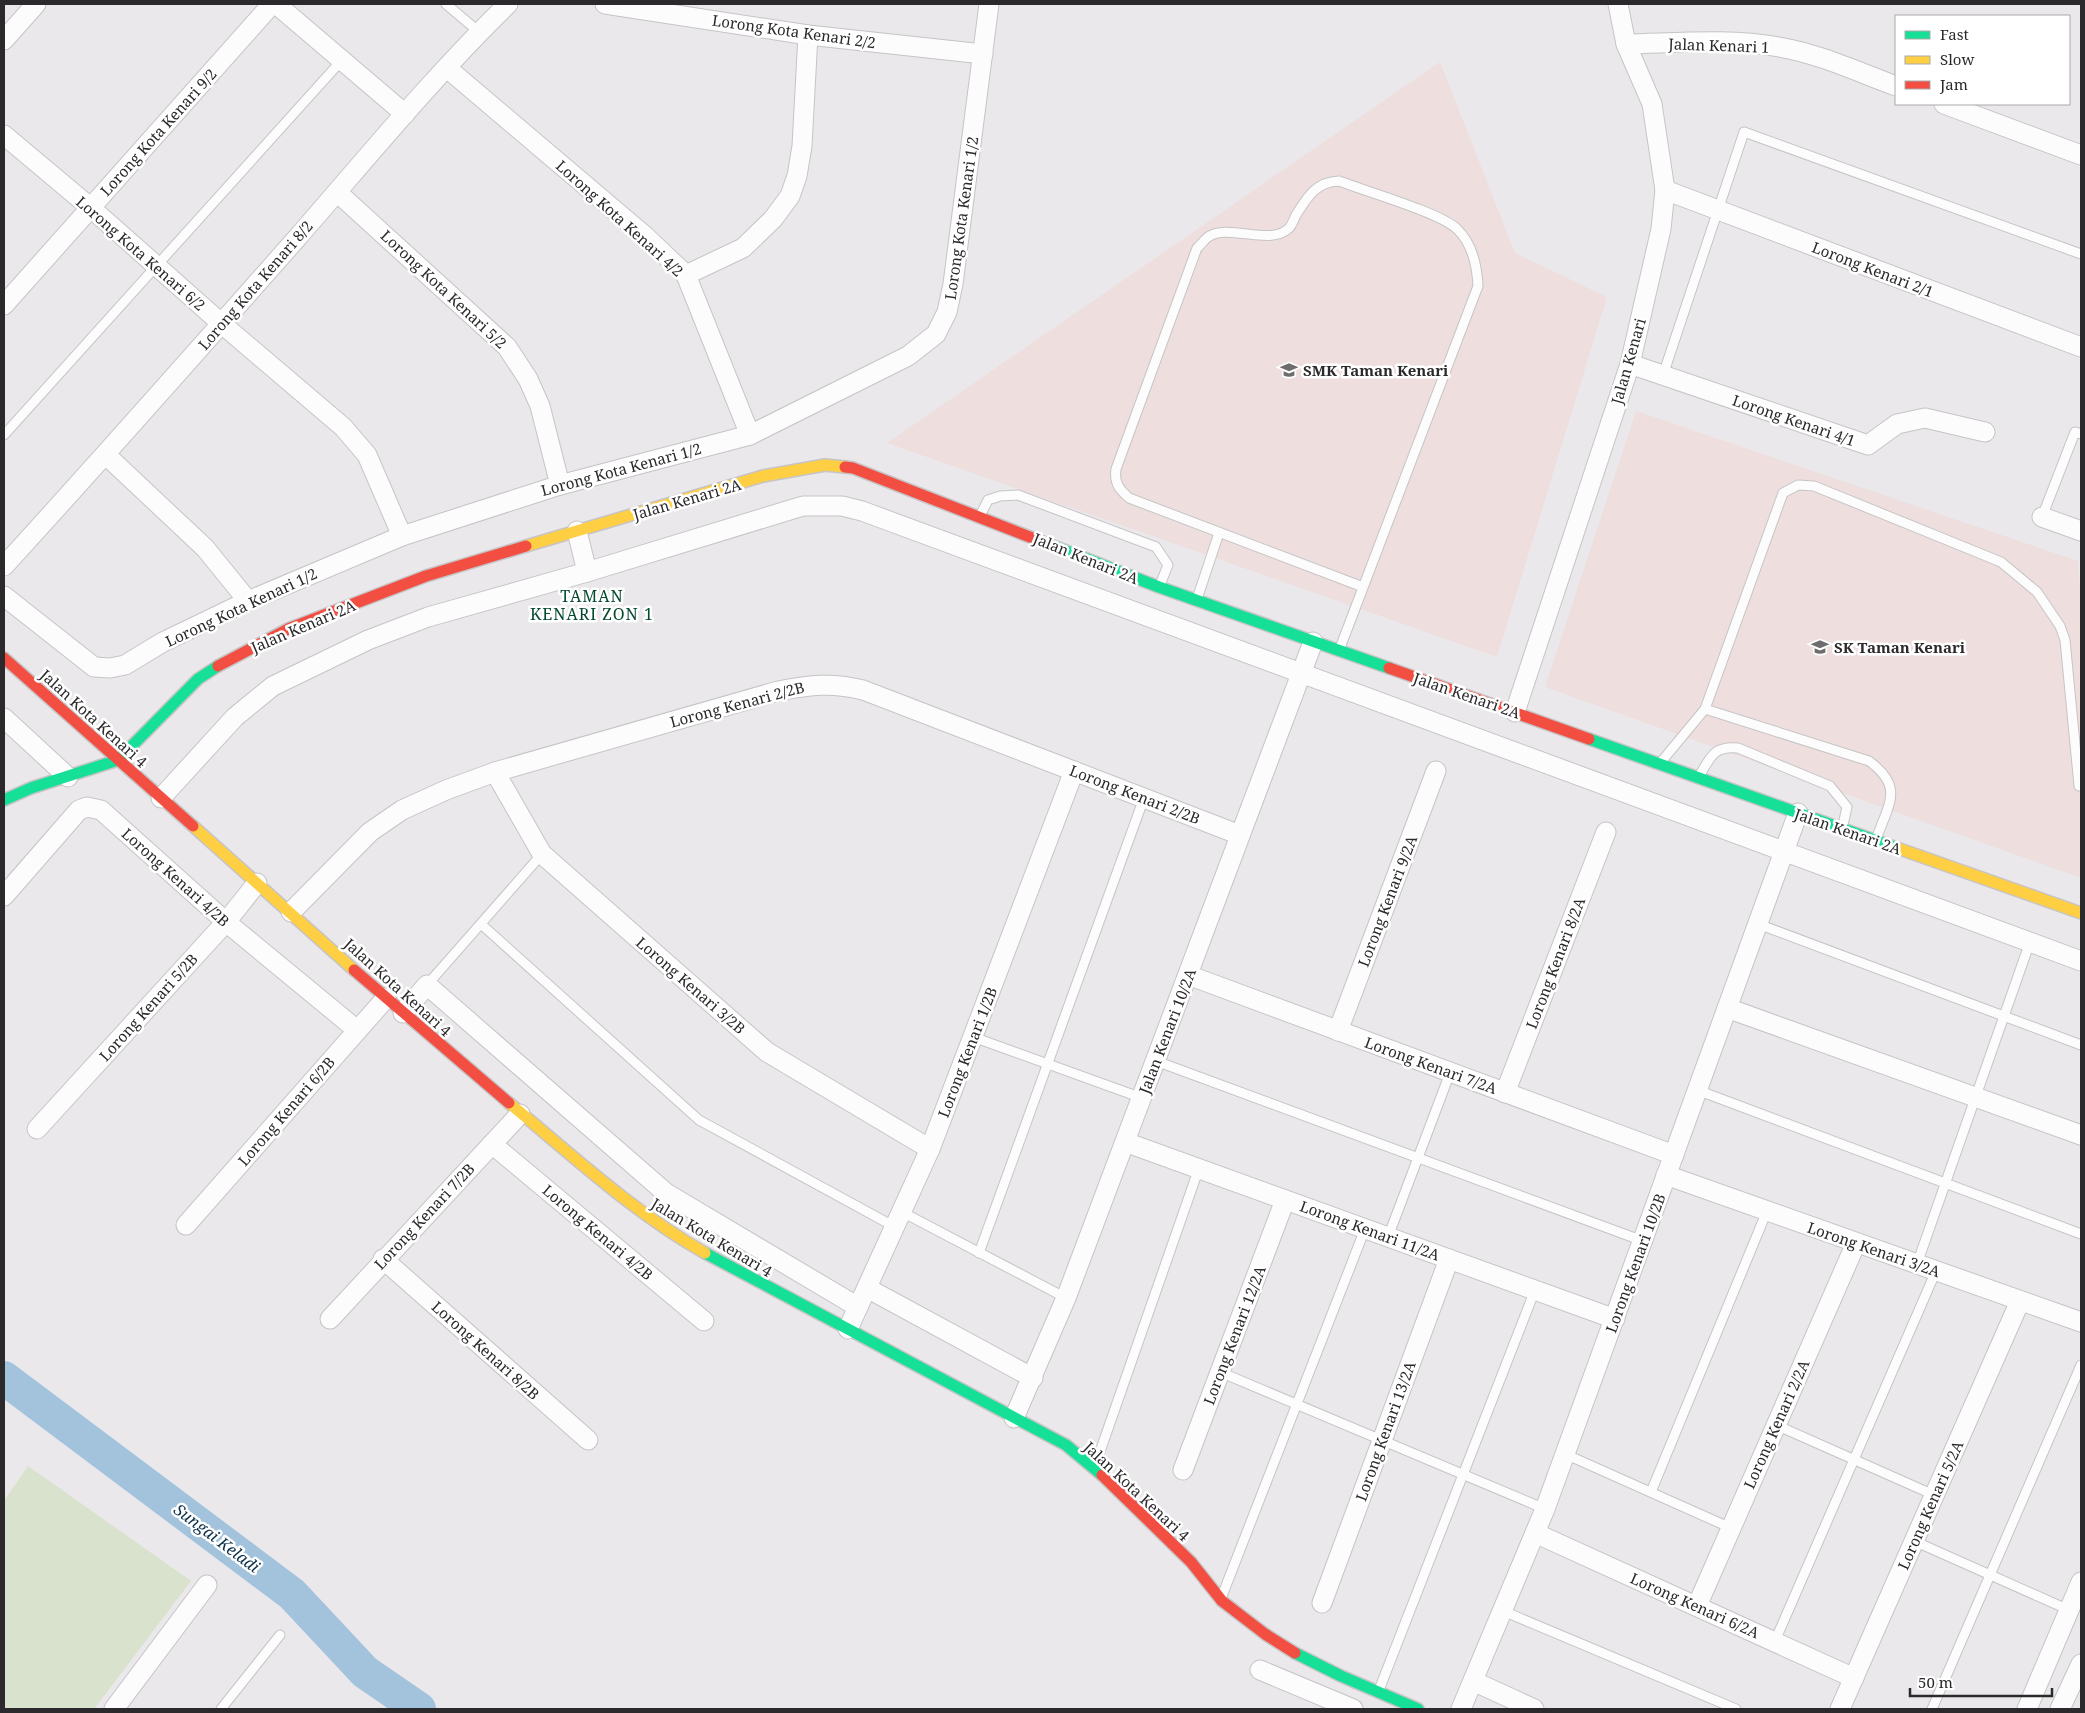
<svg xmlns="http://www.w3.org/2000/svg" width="2085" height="1713" viewBox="0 0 2085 1713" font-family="'Noto Serif',serif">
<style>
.education{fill:#eedfde}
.green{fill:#d8e2cc}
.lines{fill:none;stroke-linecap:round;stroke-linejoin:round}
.river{stroke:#a3c2db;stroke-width:34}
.lane-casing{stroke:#c6c4c6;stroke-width:11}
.street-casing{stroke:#c6c4c6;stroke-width:21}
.fast-casing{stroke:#c6c4c6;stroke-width:14}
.slow-casing{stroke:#c6c4c6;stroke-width:14}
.jam-casing{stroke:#c6c4c6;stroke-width:14}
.lane{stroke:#fcfcfc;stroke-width:9}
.street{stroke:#fcfcfc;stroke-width:19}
.fast{stroke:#16e098;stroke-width:11}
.slow{stroke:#ffcf43;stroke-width:11}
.jam{stroke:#f24e42;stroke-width:11}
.labels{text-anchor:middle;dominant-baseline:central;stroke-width:5;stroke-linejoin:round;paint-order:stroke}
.street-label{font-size:15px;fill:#2b292b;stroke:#fff}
.poi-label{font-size:15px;font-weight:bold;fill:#2b292b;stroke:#fff;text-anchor:start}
.neighbourhood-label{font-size:16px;letter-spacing:1px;fill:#054a2e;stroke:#fff}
.water-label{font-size:16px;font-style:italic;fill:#0c314a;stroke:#fff}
</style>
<rect width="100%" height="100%" fill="#eae8eb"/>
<g class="education">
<polygon points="1440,62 1515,253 1607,297 1497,657 887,443"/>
<polygon points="1636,411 2078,561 2081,608 2081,878 1545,687"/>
</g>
<polygon class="green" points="28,1466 191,1581 94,1709 4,1709 4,1501"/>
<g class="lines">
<polyline class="river" points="4,1378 292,1594 365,1672 419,1709"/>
<g class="lane-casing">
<g id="lane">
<polyline points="446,4 479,32"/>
<polyline points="1663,375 1744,132 2081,254"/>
<polyline points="4,435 342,60"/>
<polyline points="980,516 988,500 1000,496 1018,495 1156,547 1168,565 1160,585"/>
<polyline points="2042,517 2075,432 2081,434"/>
<polyline points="1197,599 1219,533"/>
<path d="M 1340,648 L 1478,286 C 1477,266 1473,244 1457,229 C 1441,213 1365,191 1339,181 C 1316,182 1308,196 1296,215 C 1294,219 1292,226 1288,229 C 1269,246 1228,223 1208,237 C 1204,240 1201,245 1197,248 L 1116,469 C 1114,483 1119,489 1129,498 L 1363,587"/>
<path d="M 1705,709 L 1869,761 C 1904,787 1889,803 1877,837"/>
<polyline points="1661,762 1705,709 1783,493 1798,485 1814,486 2001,562 2037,592 2060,626 2065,640 2079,786"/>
<path d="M 1700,775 C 1711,756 1714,746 1738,748 L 1830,786 L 1847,807 L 1843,825"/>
<polyline points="481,924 699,1120 895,1227"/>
<polyline points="1758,924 2081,1045"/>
<polyline points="427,985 542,854"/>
<polyline points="973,1037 1142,1098"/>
<polyline points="1156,1061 1643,1241"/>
<polyline points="1697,1090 2081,1234"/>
<polyline points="902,1212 1066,1298"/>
<polyline points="1388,1237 1450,1073"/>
<polyline points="979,1253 1144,798"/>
<polyline points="1917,1264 2030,942"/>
<polyline points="1220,1372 1545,1509"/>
<polyline points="1776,1425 1934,1495"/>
<polyline points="1565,1454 1731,1528"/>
<polyline points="1095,1466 1199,1168"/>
<polyline points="1651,1492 1767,1211"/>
<polyline points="1914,1541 2069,1610"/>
<polyline points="1222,1596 1365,1229"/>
<polyline points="1503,1611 1736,1709"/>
<polyline points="1775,1641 1936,1271"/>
<polyline points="1379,1690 1535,1290"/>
<polyline points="221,1709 280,1635"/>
<polyline points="1932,1709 2081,1365"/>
</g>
</g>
<g class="street-casing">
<g id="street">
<polyline points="276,4 405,114"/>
<polyline points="605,4 808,35 983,54"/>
<polyline points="4,40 36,4"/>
<path d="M 1626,44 C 1676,43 1730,38 1779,47 C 1820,54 1858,72 1896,86"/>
<polyline points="447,68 645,236 686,275 750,435"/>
<polyline points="1944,104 2081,155"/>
<polyline points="4,135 91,208 222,324 343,427 367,455 402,536"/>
<polyline points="1665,190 2081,347"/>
<polyline points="337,192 507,347 528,379 540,406 560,485"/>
<polyline points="686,275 743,248 773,219 790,196 797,176 802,146 808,35"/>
<polyline points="4,305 272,4"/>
<polyline points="1630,364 1868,445 1897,424 1925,418 1985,432"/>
<polyline points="106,455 205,548 248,601"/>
<polyline points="2042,517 2081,531"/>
<polyline points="577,531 587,572"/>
<path d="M 4,566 C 103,458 200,348 297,238 C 366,159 433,77 508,4"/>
<polyline points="4,596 94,667 110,668 125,665 163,642 248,601 402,536 560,485 750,435 908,356 936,334 947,312 953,284 989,4"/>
<polyline points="1515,712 1630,364 1661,229 1665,190 1652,104 1626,44 1618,4"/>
<polyline points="4,718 68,777"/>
<polyline points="495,772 542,854 767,1052 930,1149"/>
<polyline points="161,798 235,717 273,686 368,640 428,617 587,572 803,506 842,506 862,511 2081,961"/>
<polyline points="4,896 79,810 87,807 101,810 226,922 357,1030"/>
<path d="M 291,912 L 370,832 L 402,810 L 446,790 L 495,772 L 778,691 C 810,685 832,682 863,690 L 1240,835"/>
<polyline points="1188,975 1674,1155"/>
<polyline points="1727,1008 2081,1135"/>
<polyline points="403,1013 427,985 666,1193 858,1307"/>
<polyline points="1338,1031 1436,771"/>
<polyline points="1505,1093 1606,832"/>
<polyline points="37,1129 226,922 257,883"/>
<polyline points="1125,1142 1615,1319"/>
<polyline points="492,1144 704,1321"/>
<polyline points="1666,1175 2081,1322"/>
<polyline points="186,1225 386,998"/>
<polyline points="383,1259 588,1440"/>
<polyline points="867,1288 1033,1378"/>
<polyline points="330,1319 520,1114"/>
<polyline points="848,1329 930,1149 1074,771"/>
<polyline points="1014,1418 1066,1298 1313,642"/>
<polyline points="1183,1470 1285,1200"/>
<polyline points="1535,1533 1854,1678"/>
<polyline points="1322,1603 1449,1259"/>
<polyline points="1697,1606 1856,1243"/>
<polyline points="1260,1670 1353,1709"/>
<polyline points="1473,1681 1534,1709"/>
<polyline points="114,1709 207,1585"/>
<polyline points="1461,1709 1545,1509 1798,813"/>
<polyline points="1840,1709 2020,1301"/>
<polyline points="2027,1709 2081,1582"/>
<polyline points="2060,1709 2081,1664"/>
</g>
</g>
<g class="fast-casing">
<g id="fast">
<polyline points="1048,544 1159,587 1389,668"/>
<polyline points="1589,739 1897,848"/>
<polyline points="4,800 31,788 118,760 198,679 218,666"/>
<polyline points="705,1253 1066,1445 1102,1475"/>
<polyline points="1295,1653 1341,1676 1418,1709"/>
</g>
</g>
<g class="slow-casing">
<g id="slow">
<polyline points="526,546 763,476 825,465 845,467"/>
<polyline points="193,826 354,970"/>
<polyline points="1897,848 2081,913"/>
<path d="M 509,1103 C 573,1156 633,1212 705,1253"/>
</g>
</g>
<g class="jam-casing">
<g id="jam">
<polyline points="845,467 853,468 1048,544"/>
<polyline points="4,658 193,826"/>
<polyline points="218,666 288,629 426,576 526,546"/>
<polyline points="1389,668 1589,739"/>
<polyline points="354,970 509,1103"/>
<polyline points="1102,1475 1191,1562 1222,1601 1265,1634 1295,1653"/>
</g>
</g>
<use href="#lane" class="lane"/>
<use href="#street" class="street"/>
<use href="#fast" class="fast"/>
<use href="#slow" class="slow"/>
<use href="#jam" class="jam"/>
</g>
<defs>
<g id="school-bare" transform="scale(1.35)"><path d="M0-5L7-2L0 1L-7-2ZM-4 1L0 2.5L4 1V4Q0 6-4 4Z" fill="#6e6c6e" stroke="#fff" stroke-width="2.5" paint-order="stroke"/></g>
</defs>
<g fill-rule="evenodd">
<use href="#school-bare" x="1289" y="370"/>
<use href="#school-bare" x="1820" y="647"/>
</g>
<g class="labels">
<g class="street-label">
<text transform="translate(794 31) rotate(8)">Lorong Kota Kenari 2/2</text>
<text transform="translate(1719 45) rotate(2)">Jalan Kenari 1</text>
<text transform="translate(158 132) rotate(-48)">Lorong Kota Kenari 9/2</text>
<text transform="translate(620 218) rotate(42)">Lorong Kota Kenari 4/2</text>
<text transform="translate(961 218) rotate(-82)">Lorong Kota Kenari 1/2</text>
<text transform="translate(141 253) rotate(41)">Lorong Kota Kenari 6/2</text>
<text transform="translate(1873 269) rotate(21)">Lorong Kenari 2/1</text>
<text transform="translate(255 285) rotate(-49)">Lorong Kota Kenari 8/2</text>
<text transform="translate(444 289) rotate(43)">Lorong Kota Kenari 5/2</text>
<text transform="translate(1628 361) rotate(-74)">Jalan Kenari</text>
<text transform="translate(1794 420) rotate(19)">Lorong Kenari 4/1</text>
<text transform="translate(621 469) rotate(-15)">Lorong Kota Kenari 1/2</text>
<text transform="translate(687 499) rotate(-16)">Jalan Kenari 2A</text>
<text transform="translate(1086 558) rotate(22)">Jalan Kenari 2A</text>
<text transform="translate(241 607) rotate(-25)">Lorong Kota Kenari 1/2</text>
<text transform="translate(303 626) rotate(-23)">Jalan Kenari 2A</text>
<text transform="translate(1467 695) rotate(19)">Jalan Kenari 2A</text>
<text transform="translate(737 704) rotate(-15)">Lorong Kenari 2/2B</text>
<text transform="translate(94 718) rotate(42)">Jalan Kota Kenari 4</text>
<text transform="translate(1135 794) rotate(21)">Lorong Kenari 2/2B</text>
<text transform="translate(1848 831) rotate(19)">Jalan Kenari 2A</text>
<text transform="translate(176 877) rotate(42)">Lorong Kenari 4/2B</text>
<text transform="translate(1387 901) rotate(-69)">Lorong Kenari 9/2A</text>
<text transform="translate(1555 963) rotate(-69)">Lorong Kenari 8/2A</text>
<text transform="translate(691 985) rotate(41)">Lorong Kenari 3/2B</text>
<text transform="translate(398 987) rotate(42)">Jalan Kota Kenari 4</text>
<text transform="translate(148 1007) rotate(-48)">Lorong Kenari 5/2B</text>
<text transform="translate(1167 1031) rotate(-69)">Jalan Kenari 10/2A</text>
<text transform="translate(967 1052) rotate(-69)">Lorong Kenari 1/2B</text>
<text transform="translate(1431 1065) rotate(20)">Lorong Kenari 7/2A</text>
<text transform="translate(286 1111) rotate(-49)">Lorong Kenari 6/2B</text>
<text transform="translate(424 1216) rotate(-47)">Lorong Kenari 7/2B</text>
<text transform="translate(1370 1230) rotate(20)">Lorong Kenari 11/2A</text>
<text transform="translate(598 1232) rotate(40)">Lorong Kenari 4/2B</text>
<text transform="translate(712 1237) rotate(31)">Jalan Kota Kenari 4</text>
<text transform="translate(1874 1249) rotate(19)">Lorong Kenari 3/2A</text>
<text transform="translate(1635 1263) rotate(-70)">Lorong Kenari 10/2B</text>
<text transform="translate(1234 1335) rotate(-69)">Lorong Kenari 12/2A</text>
<text transform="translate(486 1350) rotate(42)">Lorong Kenari 8/2B</text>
<text transform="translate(1776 1424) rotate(-66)">Lorong Kenari 2/2A</text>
<text transform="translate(1385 1431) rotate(-70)">Lorong Kenari 13/2A</text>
<text transform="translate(1137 1491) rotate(43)">Jalan Kota Kenari 4</text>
<text transform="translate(1930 1505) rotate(-66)">Lorong Kenari 5/2A</text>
<text transform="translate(1695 1605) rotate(24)">Lorong Kenari 6/2A</text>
</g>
<g class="poi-label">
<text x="1303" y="370">SMK Taman Kenari</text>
<text x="1834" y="647">SK Taman Kenari</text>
</g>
<g class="neighbourhood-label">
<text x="592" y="596">TAMAN<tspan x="592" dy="18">KENARI ZON 1</tspan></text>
</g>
<g class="water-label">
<text transform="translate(217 1538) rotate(37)">Sungai Keladi</text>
</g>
</g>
<rect width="2085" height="1713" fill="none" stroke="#2b292b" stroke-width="10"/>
<rect x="1895" y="15" width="175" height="90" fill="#ffffff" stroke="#aaa9aa"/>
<rect x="1905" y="31" width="25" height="8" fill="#16e098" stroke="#aaa9aa"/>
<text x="1940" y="40" font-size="15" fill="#2b292b">Fast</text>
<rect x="1905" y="56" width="25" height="8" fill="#ffcf43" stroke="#aaa9aa"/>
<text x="1940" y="65" font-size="15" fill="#2b292b">Slow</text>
<rect x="1905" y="81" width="25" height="8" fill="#f24e42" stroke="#aaa9aa"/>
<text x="1940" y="90" font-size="15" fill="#2b292b">Jam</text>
<path d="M1910 1688v8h142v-8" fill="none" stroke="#2b292b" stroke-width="2.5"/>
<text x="1918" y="1688" font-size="15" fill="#2b292b" stroke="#ffffff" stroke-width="4" paint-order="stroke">50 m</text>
</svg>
